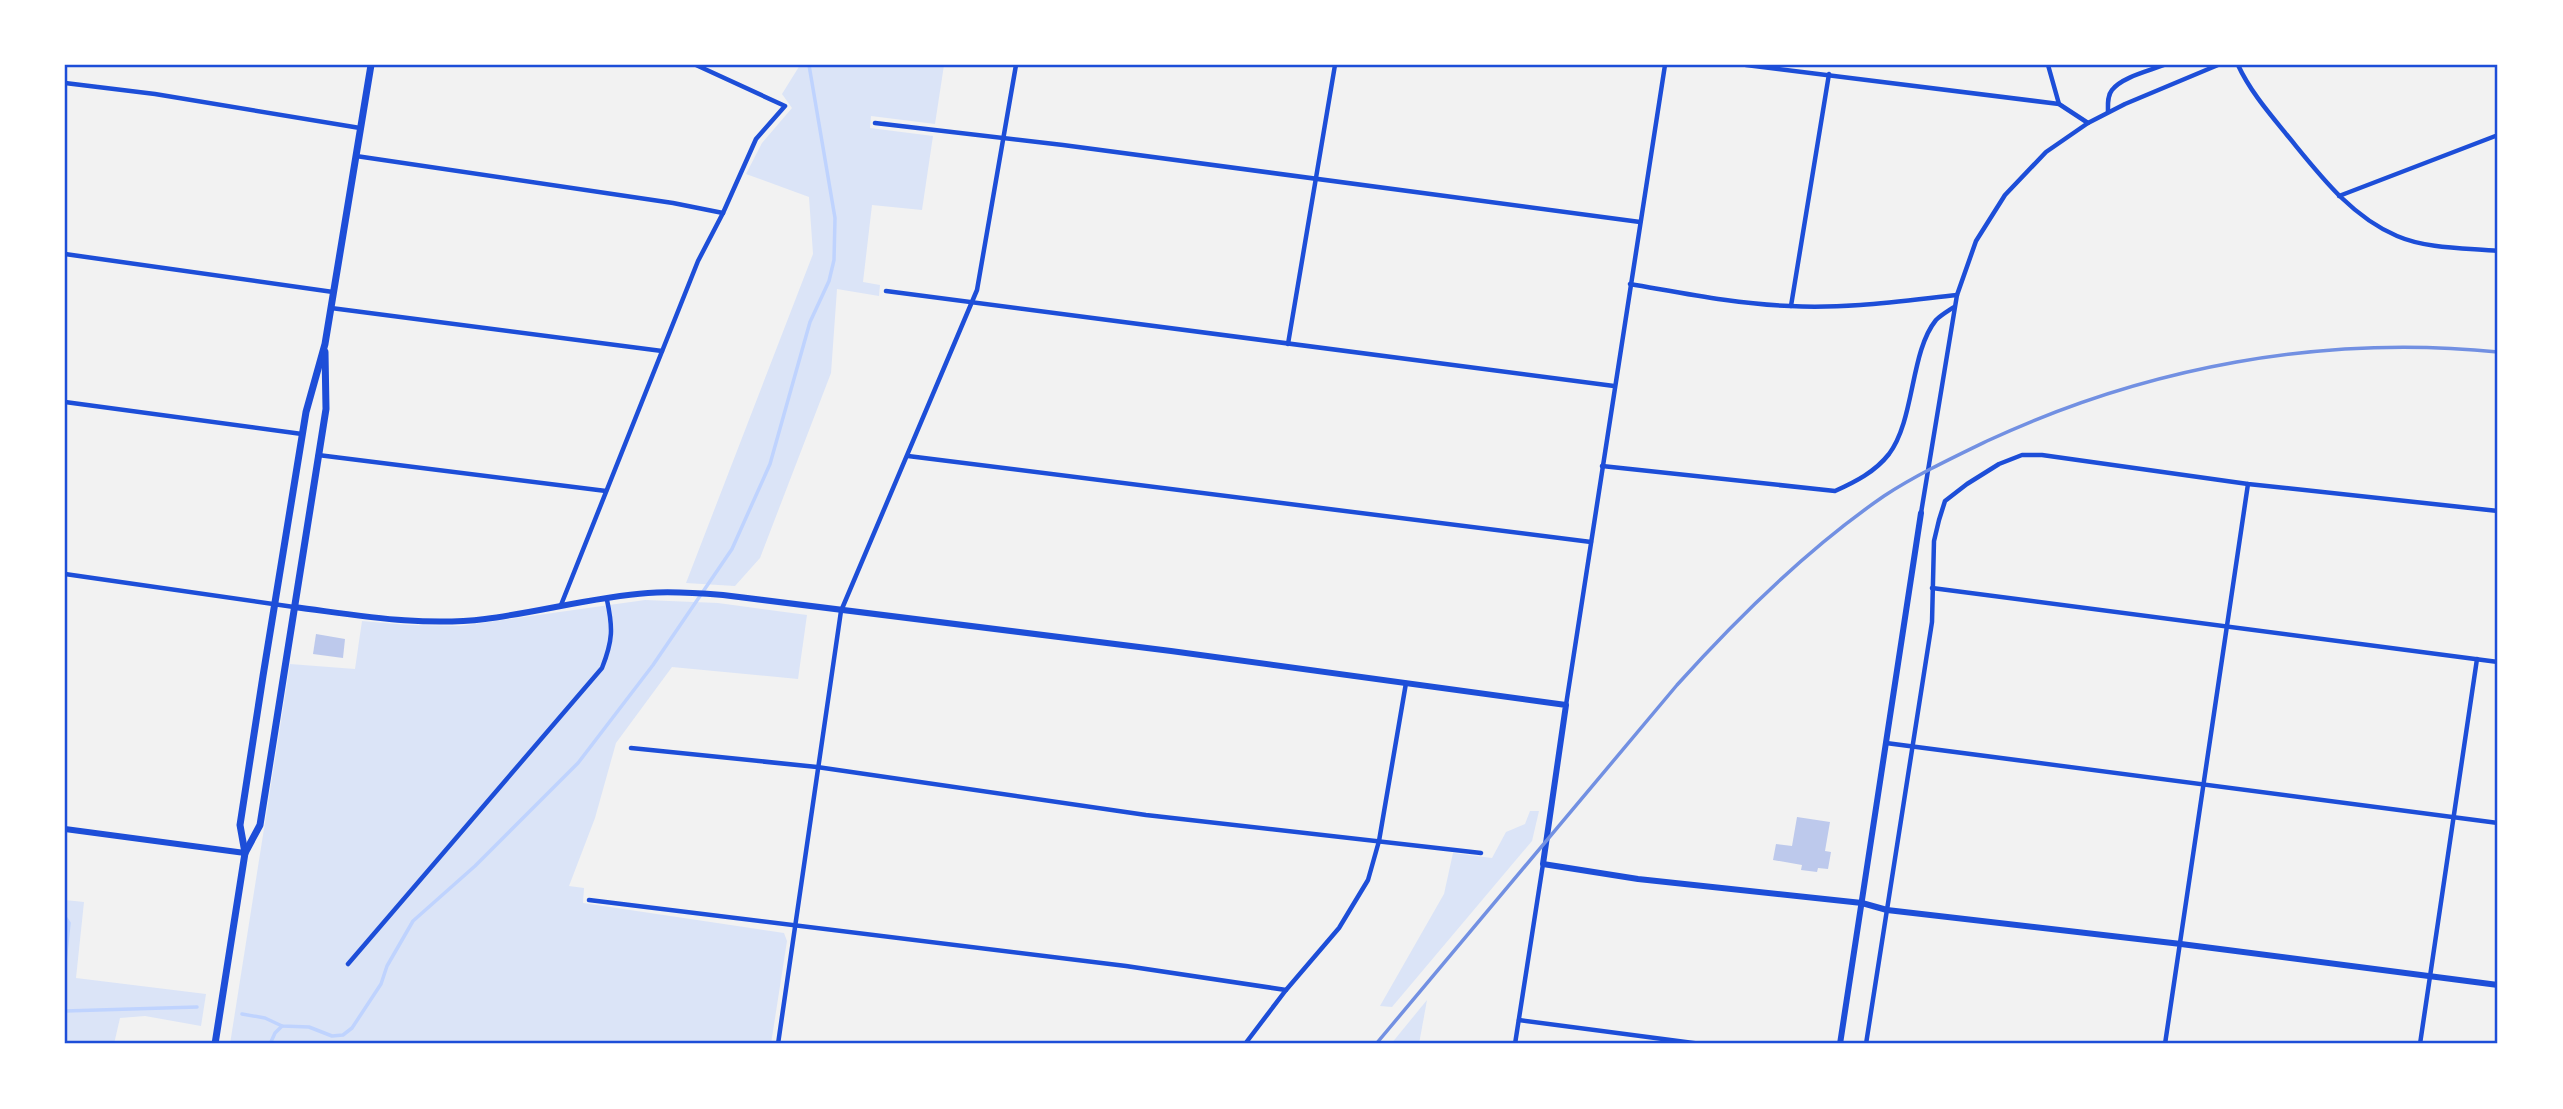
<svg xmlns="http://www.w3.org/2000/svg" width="2563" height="1109" viewBox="0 0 2563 1109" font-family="Montserrat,sans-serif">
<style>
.green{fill:#dbe4f7}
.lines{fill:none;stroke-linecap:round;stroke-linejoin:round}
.stream{stroke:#bfd3fe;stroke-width:3.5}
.building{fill:#bdc9ec}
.minor{stroke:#1d4ed8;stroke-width:4.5}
.tertiary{stroke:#1d4ed8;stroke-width:6}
.primary{stroke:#1d4ed8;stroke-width:7}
.rail{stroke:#7290e2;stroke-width:3.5}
.neatline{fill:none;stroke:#1d4ed8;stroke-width:2.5}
</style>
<rect width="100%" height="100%" fill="#f2f2f2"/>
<g class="green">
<polygon points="800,65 944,65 935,124 871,116 870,128 933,136 922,210 872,205 863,282 880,285 879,296 837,289 831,373 760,558 735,586 686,583 813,254 809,197 746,174 762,143 792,108 782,94"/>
<polygon points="645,600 718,603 807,615 798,679 672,667 616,743 595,818 569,886 584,888 583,903 784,933 787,941 771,1044 230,1044 290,664 355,669 362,621 408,625 460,626"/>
<polygon points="1530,811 1539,811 1532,841 1392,1007 1380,1006 1444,894 1453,853 1492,858 1506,832 1525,824"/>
<polygon points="65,900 84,902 76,978 206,994 201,1026 145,1016 120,1018 114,1044 65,1044"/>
<polygon points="1427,1000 1419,1044 1391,1044"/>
</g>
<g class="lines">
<g class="stream">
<polyline points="65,917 69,923 65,962"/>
<polyline points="65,1011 197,1007"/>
<polyline points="242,1014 265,1018 282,1026 309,1027 332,1036 343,1035 352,1028 381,984 387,966 413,921 475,866 578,763 653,665 732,549 770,464 810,322 829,281 834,260 835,218 809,65"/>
<polyline points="270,1044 275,1033 282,1026"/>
</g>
</g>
<g class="building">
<polygon points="316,634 345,639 343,658 313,654"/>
<polygon points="1797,817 1830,822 1825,851 1831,852 1828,869 1818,868 1817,872 1801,870 1802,865 1773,860 1776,844 1792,846"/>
</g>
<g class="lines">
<g class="minor">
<polyline points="1746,65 2059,104 2088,123"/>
<polyline points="2048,65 2059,104"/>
<path d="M 2238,65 C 2250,91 2269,113 2287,135 C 2319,174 2350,216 2397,236 C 2427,249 2466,248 2498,251"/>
<polyline points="65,83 155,94 360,128"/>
<path d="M 2108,112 C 2108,105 2107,96 2112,90 C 2122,77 2149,71 2164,65"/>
<polyline points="875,123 1063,145 1640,222"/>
<polyline points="356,156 673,203 723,213"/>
<polyline points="2339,196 2498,135"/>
<polyline points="65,254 333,292"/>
<path d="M 1630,284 C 1683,293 1736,304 1790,306 C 1846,309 1901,301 1957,295"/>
<polyline points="886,291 1614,386"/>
<polyline points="1791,306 1829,74"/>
<polyline points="331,308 662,351"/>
<polyline points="1288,344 1335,65"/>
<polyline points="65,402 302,434"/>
<polyline points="318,455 606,491"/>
<polyline points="908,456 1591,542"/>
<path d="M 1602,466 L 1835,491 C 1855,482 1875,472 1889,454 C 1915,419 1910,352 1936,320 C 1941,315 1948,311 1954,307"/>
<polyline points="1921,513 1957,295 1976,241 2005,195 2046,152 2088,123 2125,104 2218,65"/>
<polyline points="65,574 294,607"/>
<polyline points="1932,588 2498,662"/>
<polyline points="561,605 698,261 723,213 756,139 785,106 696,65"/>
<polyline points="1566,705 1665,65"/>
<polyline points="1886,743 2498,823"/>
<polyline points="631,748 817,767 1146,815 1481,853"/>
<polyline points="589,900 1126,966 1286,990"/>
<path d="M 348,964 L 602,668 C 613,640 613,628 607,600"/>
<polyline points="1519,1020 1701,1044"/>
<polyline points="778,1044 841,611 977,290 1016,65"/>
<polyline points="1245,1044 1286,990 1339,928 1368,880 1379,841 1406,683"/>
<polyline points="1515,1044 1543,864"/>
<polyline points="1866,1044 1932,622 1934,541 1939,520 1945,501 1967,484 1999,464 2022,455 2042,455 2248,484 2498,511"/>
<polyline points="2165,1044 2248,484"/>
<polyline points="2420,1044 2477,659"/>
</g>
<g class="tertiary">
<path d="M 294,607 C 357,615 421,627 485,619 C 540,612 593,597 648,593 C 673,591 698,593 723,595 L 1171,651 L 1566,705 L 1543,864 L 1638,879 L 1862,903 L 1887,910 L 2181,944 L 2498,985"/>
<polyline points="65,829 245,853"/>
<polyline points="1840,1044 1921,513"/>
</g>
<g class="primary">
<polyline points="245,853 240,825 263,676 306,412 325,344 371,65"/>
<polyline points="215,1044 245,853 260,825 326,409 325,352"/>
</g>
<path class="rail" d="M 1376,1044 L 1677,685 C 1739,616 1807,549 1884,496 C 1916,475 1952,458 1987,441 C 2146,367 2323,334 2498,352"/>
</g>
<rect width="2563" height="1109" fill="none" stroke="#ffffff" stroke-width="133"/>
<rect x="66" y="66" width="2430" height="976" class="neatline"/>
</svg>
